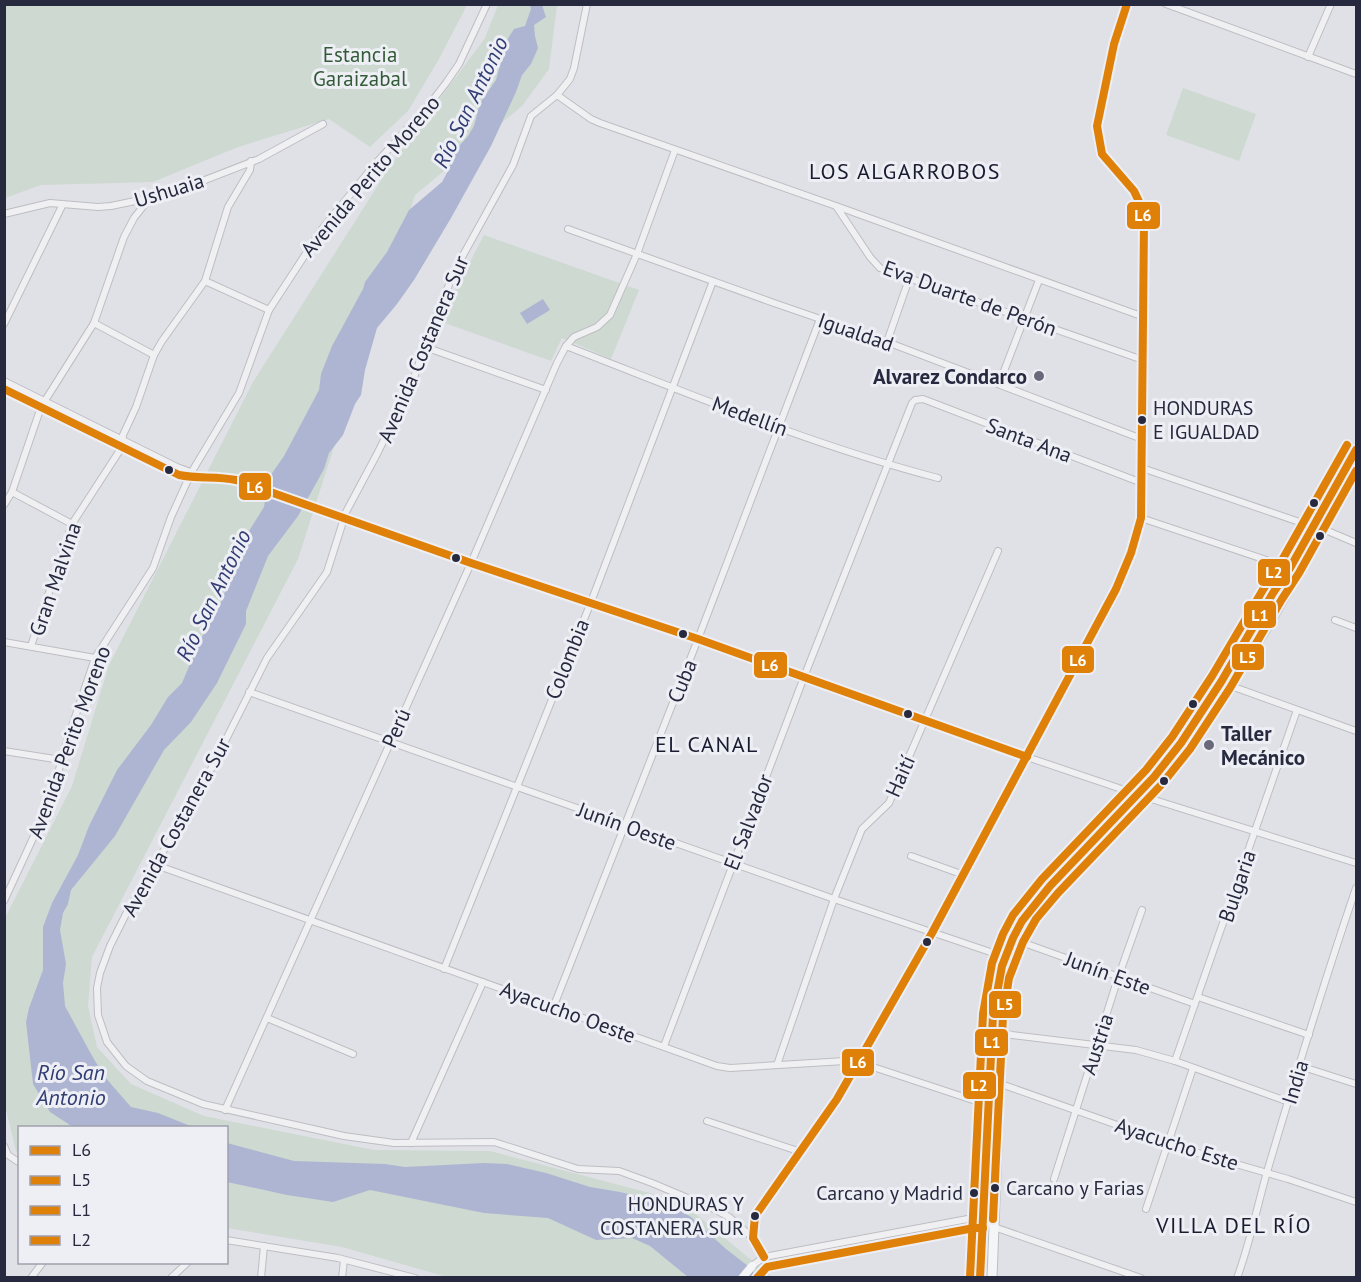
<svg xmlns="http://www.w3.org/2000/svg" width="1361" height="1282" viewBox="0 0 1361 1282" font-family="'PT Sans',sans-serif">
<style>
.green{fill:#ced9d1}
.water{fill:#aeb5d2}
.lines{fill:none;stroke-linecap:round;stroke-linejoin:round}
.street-casing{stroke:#bdbec3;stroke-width:8}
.primary-casing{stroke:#bcbec4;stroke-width:11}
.street{stroke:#f0f0f2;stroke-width:6}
.secondary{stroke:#f4f5f6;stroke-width:8}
.primary{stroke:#f4f5f6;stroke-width:9}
.bus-1-casing{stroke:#edeff5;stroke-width:12}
.bus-2-casing{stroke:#edeff5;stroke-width:12}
.bus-3-casing{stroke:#edeff5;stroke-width:12}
.bus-4-casing{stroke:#edeff5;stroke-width:12}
.bus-1{stroke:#df8109;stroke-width:8}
.bus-2{stroke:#df8109;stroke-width:8}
.bus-3{stroke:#df8109;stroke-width:8}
.bus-4{stroke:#df8109;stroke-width:8}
.poi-dot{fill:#686979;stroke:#edeff5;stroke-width:2}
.bus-dot{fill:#27293f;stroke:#edeff5;stroke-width:2}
.labels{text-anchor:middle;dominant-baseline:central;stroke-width:6;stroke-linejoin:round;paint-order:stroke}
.bus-label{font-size:20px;fill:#27293f;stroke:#edeff5;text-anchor:start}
.park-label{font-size:21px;fill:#345b38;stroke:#edeff5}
.street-label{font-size:21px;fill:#27293f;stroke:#edeff5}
.poi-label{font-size:21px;font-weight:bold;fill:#27293f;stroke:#edeff5;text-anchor:end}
.water-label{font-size:22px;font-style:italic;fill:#313c73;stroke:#edeff5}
.neighbourhood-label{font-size:22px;letter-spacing:1.5px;fill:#191b2f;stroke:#edeff5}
.line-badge{stroke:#edeff5;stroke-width:2}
.badge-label{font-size:16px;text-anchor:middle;font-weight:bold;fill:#fff}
</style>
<rect width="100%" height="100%" fill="#e0e1e6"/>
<g class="green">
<polygon points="4,5 467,5 439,59 408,111 370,147 329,119 238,147 153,182 41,185 5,198"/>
<polygon points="498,5 557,5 549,69 522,106 415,195 298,559 92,957 88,1006 97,1047 131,1084 204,1116 374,1150 490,1151 680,1201 772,1277 447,1277 342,1247 227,1228 226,1128 20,1128 19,1153 16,1151 4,1101 4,920 72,786 109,665 253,382 392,163 485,38"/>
<polygon points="1183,88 1256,114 1239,161 1166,135"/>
<polygon points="484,235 639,290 611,359 562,338 551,361 439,321"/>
</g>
<g class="water">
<polygon points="530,5 542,5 546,17 534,25 535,36 538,48 531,64 522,75 516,92 491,146 451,218 414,280 397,304 377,328 365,370 361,395 355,404 343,435 329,453 324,469 298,516 268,556 246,611 246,624 217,683 191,722 164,750 115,836 71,890 68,904 63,913 60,930 66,964 63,983 65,1006 91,1054 104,1076 131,1107 158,1113 193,1127 73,1127 50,1112 33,1084 26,1022 29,1008 43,970 43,927 52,903 78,855 89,826 117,770 151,725 168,697 182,683 200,640 217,612 239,556 239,552 244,539 264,507 268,479 284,456 319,390 321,374 332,346 363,289 365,282 387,252 409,210 442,182 448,171 447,160 468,136 474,126 480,103 496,80 507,40 514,29 525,26 531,9"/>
<polygon points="543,299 550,310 527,324 520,313"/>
<polygon points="227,1143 294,1161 385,1164 405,1167 484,1163 507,1164 546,1173 590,1187 620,1192 667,1203 691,1217 726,1249 748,1266 757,1277 688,1277 650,1246 632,1238 596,1240 548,1218 484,1213 370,1190 333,1202 287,1195 227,1182"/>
</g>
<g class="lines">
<g class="street-casing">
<g id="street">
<polyline points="587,4 574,68 570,79 557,95 531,116 513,165 456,268 433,323 411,386 377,454 346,512 327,572 267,658 205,781 127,912 110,946 100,973 97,988 98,1015 107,1042 126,1066 147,1081 203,1104 344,1136 394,1143 494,1142 578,1169 619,1171 652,1183 716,1210 729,1217 753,1238"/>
<polyline points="1166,4 1356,74"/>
<polyline points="1308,57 1331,4"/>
<polyline points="557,95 591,119 600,123 836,206 870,257 880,268 1143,360"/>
<polyline points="836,206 1144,317"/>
<polyline points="4,214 50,203 98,207 111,206 169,194 259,159 323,124"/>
<polyline points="568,229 774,303 887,342 1142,439"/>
<polyline points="205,281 269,310"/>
<polyline points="94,323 154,355"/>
<polyline points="4,324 63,204"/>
<polyline points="887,342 909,279"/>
<path d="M 566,346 C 688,393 811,445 938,478"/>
<polyline points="425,347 546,390"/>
<polyline points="4,381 177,467 193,473"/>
<polyline points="999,384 1039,280"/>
<polyline points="4,389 179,475 189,477 218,476 236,480 471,563 698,639 1027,757 1148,798 1356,863"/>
<polyline points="1142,468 1314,527"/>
<polyline points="12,492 72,524"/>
<polyline points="4,505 12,492 41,407 94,323 124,237 134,218 149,199"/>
<polyline points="1141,518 1290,568"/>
<polyline points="1323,529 1356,543"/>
<polyline points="1335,620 1356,628"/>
<polyline points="4,642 95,658"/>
<polyline points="31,646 72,524 122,447 123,435 136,407 154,355 162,341 205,281 228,207 250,170 251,161"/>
<polyline points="1231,686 1356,731"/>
<polyline points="249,692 834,899 1005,957"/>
<polyline points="4,751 61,760"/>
<polyline points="911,856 964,875"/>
<polyline points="156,865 717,1066 730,1068 845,1061 858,1062 988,1105"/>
<polyline points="4,901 52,797 64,750 95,658 153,568 171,517 191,473 239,393 269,310 322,229 376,163 429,105 446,83 459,64 487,4"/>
<polyline points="1021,942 1195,1004"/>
<polyline points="444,969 591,602 713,281"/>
<polyline points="1198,997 1309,1035"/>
<polyline points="553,1008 698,639 820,319"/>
<polyline points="267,1018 353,1054"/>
<polyline points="1001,1032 1012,1035 1136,1050 1175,1061 1289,1102"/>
<polyline points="664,1046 804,677 912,403 915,400 923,399 1142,483"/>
<polyline points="1175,1061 1297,710"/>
<polyline points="777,1065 834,899 862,829 889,803 998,551"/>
<polyline points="1300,1066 1356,1084"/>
<polyline points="998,1083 1191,1151 1288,1179 1356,1202"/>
<polyline points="225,1110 471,563 557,363 566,346 574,337 597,327 610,315 637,254 675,150"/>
<polyline points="707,1121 801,1152"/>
<polyline points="411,1143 483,982"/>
<polyline points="4,1146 8,1155 20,1163"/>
<polyline points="1054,1179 1118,978 1142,910"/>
<polyline points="1146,1209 1193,1068"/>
<polyline points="226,1240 338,1258 415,1278"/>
<polyline points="752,1266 764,1257 973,1218 983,1218 994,1227 1141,1278"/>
<polyline points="31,1278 43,1262"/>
<polyline points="171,1278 188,1262"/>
<polyline points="261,1278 264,1246"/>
<polyline points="342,1278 344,1260"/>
<path d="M 1237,1278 C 1250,1243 1257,1207 1267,1172 C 1295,1077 1324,982 1356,888"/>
</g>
</g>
<g class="primary-casing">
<g id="primary">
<polyline points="980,1278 993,1015 1002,966 1013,938 1022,921 1050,886 1154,777 1181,743 1221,682 1273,593 1290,568 1356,450"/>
<path d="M 992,1278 L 1002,1018 C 1008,974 1018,937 1047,903 L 1166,779 L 1190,749 L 1269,624 L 1356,468"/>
</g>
</g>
<use href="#street" class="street"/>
<g class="secondary">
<polyline points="764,1257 753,1238 755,1216 837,1099 932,933 1116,589 1131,553 1141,518 1144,222 1143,210 1134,191 1107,162 1102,154 1097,126 1114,44 1127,4"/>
<polyline points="742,1278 752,1266"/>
</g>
<use href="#primary" class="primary"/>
<g class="bus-1-casing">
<g id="bus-1">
<path d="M 4,389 L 179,475 C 198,479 216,476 236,480 L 471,563 L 698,639 L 1027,757"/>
<polyline points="764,1257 753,1238 755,1216 837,1099 932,933 1116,589 1131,553 1141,518 1144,222 1143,210 1134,191 1102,154 1097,126 1114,44 1127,4"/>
</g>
</g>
<g class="bus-2-casing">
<g id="bus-2">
<polyline points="993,1219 1003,1016 1009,978 1023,942 1036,919 1058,893 1162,784 1190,749 1230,688 1282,599 1299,573 1356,471"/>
<polyline points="757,1278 767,1267 974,1228 983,1228"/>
</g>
</g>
<g class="bus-3-casing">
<polyline id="bus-3" points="980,1278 993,1015 1002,966 1013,938 1022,921 1050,886 1154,777 1181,743 1221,682 1273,593 1290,568 1356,450"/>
</g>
<g class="bus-4-casing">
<polyline id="bus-4" points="970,1277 983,1014 992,963 1003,934 1013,915 1042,879 1146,770 1172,737 1212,676 1264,588 1281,562 1347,445"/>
</g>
<use href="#bus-1" class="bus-1"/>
<use href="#bus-2" class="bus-2"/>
<use href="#bus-3" class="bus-3"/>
<use href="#bus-4" class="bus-4"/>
</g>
<g class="poi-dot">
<circle cx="1039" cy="376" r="6"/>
<circle cx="1209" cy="745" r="6"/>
</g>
<g class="bus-dot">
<circle cx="1142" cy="420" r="5"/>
<circle cx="169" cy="470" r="5"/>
<circle cx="1314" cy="503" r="5"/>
<circle cx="1320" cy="536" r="5"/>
<circle cx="456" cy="558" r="5"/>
<circle cx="683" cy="634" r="5"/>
<circle cx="1193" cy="704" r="5"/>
<circle cx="908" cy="714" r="5"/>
<circle cx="1164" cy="781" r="5"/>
<circle cx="927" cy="942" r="5"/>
<circle cx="995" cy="1188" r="5"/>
<circle cx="974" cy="1193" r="5"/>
<circle cx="755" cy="1216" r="5"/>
</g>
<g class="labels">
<g class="bus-label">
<text x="1153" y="408">HONDURAS<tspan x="1153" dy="24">E IGUALDAD</tspan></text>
<text x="1006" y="1188">Carcano y Farias</text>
<text x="963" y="1193" text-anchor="end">Carcano y Madrid</text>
<text x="744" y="1204" text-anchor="end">HONDURAS Y<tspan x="744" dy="24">COSTANERA SUR</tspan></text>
</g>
<g class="park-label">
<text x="360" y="54">Estancia<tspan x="360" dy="24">Garaizabal</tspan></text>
</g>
<g class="street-label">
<text transform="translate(370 176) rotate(-50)">Avenida Perito Moreno</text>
<text transform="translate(169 190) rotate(-17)">Ushuaia</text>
<text transform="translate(970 298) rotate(20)">Eva Duarte de Perón</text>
<text transform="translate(856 332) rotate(19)">Igualdad</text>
<text transform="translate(423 349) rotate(-67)">Avenida Costanera Sur</text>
<text transform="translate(750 416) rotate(20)">Medellín</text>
<text transform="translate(1029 440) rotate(21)">Santa Ana</text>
<text transform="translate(55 579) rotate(-71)">Gran Malvina</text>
<text transform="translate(567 659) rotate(-68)">Colombia</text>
<text transform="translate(682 681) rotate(-68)">Cuba</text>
<text transform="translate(396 728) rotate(-66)">Perú</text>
<text transform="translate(69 742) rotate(-70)">Avenida Perito Moreno</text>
<text transform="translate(900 776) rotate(-66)">Haití</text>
<text transform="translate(748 822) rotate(-69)">El Salvador</text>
<text transform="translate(627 826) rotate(20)">Junín Oeste</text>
<text transform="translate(176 827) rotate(-61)">Avenida Costanera Sur</text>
<text transform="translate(1237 886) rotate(-71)">Bulgaria</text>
<text transform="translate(1108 973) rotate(20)">Junín Este</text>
<text transform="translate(568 1012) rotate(20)">Ayacucho Oeste</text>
<text transform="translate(1097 1044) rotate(-72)">Austria</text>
<text transform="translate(1295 1082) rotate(-73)">India</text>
<text transform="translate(1177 1144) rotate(18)">Ayacucho Este</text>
</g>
<g class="poi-label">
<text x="1027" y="376">Alvarez Condarco</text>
<text x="1221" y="733" text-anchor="start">Taller<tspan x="1221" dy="24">Mecánico</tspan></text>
</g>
<g class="water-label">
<text transform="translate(470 102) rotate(-64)">Río San Antonio</text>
<text transform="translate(213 595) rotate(-64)">Río San Antonio</text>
<text x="71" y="1072">Río San<tspan x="71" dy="25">Antonio</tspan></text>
</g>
<g class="neighbourhood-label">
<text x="905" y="171">LOS ALGARROBOS</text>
<text x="707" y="744">EL CANAL</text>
<text x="1234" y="1225">VILLA DEL RÍO</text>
</g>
</g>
<g class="line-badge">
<rect x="1126" y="201" width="35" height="29" rx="6" fill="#df8109"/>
<rect x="238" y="472" width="34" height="29" rx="6" fill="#df8109"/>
<rect x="1257" y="558" width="34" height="29" rx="6" fill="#df8109"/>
<rect x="1243" y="600" width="34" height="29" rx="6" fill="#df8109"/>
<rect x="1231" y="643" width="34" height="28" rx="6" fill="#df8109"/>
<rect x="1061" y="645" width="34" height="29" rx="6" fill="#df8109"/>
<rect x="753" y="651" width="35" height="28" rx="6" fill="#df8109"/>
<rect x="988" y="990" width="34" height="29" rx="6" fill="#df8109"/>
<rect x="974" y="1028" width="35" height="29" rx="6" fill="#df8109"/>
<rect x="841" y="1048" width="34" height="29" rx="6" fill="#df8109"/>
<rect x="962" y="1071" width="35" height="29" rx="6" fill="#df8109"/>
</g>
<g class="badge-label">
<text x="1143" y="221">L6</text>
<text x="255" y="493">L6</text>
<text x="1274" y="578">L2</text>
<text x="1260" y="621">L1</text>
<text x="1248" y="663">L5</text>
<text x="1078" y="666">L6</text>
<text x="770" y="671">L6</text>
<text x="1005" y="1010">L5</text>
<text x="992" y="1048">L1</text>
<text x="858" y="1068">L6</text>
<text x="979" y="1091">L2</text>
</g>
<rect width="1361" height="1282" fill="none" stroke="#27293f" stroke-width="12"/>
<rect x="18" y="1126" width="210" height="138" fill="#edeff5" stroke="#9ea0ac" stroke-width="1.5"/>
<rect x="30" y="1146" width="30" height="9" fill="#df8109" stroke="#9ea0ac" stroke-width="1.5"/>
<text x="72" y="1156" font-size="18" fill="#27293f">L6</text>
<rect x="30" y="1176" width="30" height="9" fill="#df8109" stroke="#9ea0ac" stroke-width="1.5"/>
<text x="72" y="1186" font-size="18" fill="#27293f">L5</text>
<rect x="30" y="1206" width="30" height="9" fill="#df8109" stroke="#9ea0ac" stroke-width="1.5"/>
<text x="72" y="1216" font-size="18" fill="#27293f">L1</text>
<rect x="30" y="1236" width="30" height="9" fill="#df8109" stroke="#9ea0ac" stroke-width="1.5"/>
<text x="72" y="1246" font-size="18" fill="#27293f">L2</text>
</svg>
